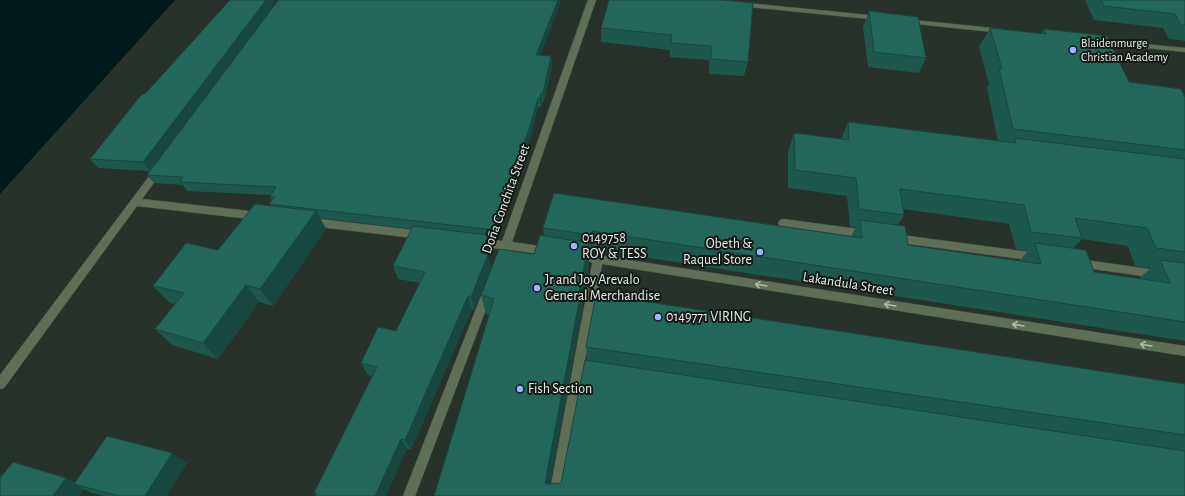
<svg xmlns="http://www.w3.org/2000/svg" width="1185" height="496" viewBox="0 0 1185 496" font-family="'Alegreya Sans',sans-serif">
<style>
.water{fill:#00191b}
.lines{fill:none;stroke-linecap:round;stroke-linejoin:round}
.lane-casing{stroke:#465049;stroke-width:1}
.street-casing{stroke:#465049;stroke-width:1}
.lane{fill:#5e6e57;fill-rule:evenodd}
.street{fill:#5e6e57;fill-rule:evenodd}
.wall{fill:#1e584d;fill-rule:evenodd}
.shaded-wall{fill:#18473f}
.building{fill:#23665a;stroke:#18473f}
.oneway{stroke:#b0bbaf}
.poi-dot{fill:#97b6fd;stroke:#141916;stroke-width:1.5}
.labels{text-anchor:middle;dominant-baseline:central;stroke-width:4;stroke-linejoin:round;paint-order:stroke}
.far-poi-label{font-size:12px;fill:#e7eee9;stroke:#141916;text-anchor:start}
.street-label{font-size:14px;fill:#e7eee9;stroke:#141916}
.poi-label{font-size:14px;fill:#e7eee9;stroke:#141916;text-anchor:start}
</style>
<rect width="100%" height="100%" fill="#27322b"/>
<polygon class="water" points="0,0 175,0 0,194"/>
<g class="lines">
<g class="lane-casing">
<polygon id="lane" points="598,255 602,256 603,259 561,496 549,496 593,259 594,256"/>
</g>
<g class="street-casing">
<g id="street">
<polygon points="588,0 596,0 512,242 547,247 551,248 552,251 551,254 547,255 509,250 508,253 500,253 499,249 474,245 473,242 474,239 478,238 502,241"/>
<polygon points="736,2 879,16 883,18 879,20 739,6 736,6"/>
<polygon points="904,19 1002,29 1006,31 1002,33 907,23 903,21"/>
<polygon points="1094,39 1185,48 1185,52 1097,43 1093,41"/>
<polygon points="159,166 164,169 142,199 259,212 262,213 264,216 262,219 259,220 137,206 4,388 0,389 0,375 156,167"/>
<polygon points="311,218 422,231 425,232 427,235 425,238 422,239 311,226 308,225 306,222 308,219"/>
<polygon points="783,219 866,230 869,231 871,234 869,237 866,238 783,227 780,226 778,223 780,220"/>
<polygon points="894,234 1036,253 1040,254 1041,257 1040,260 1036,261 894,242 891,241 889,238 891,235"/>
<polygon points="577,252 1185,346 1185,356 577,260 573,259 572,256 573,253"/>
<polygon points="1078,259 1185,274 1185,282 1078,267 1074,266 1073,263 1074,260"/>
<polygon points="488,287 492,288 493,291 415,496 403,496 483,291 484,288"/>
</g>
</g>
<use href="#lane" class="lane"/>
<use href="#street" class="street"/>
</g>
<g class="wall">
<polygon points="230,0 275,0 270,10 150,171 98,168 90,159 145,94"/>
<polygon points="278,0 561,0 540,56 551,56 552,65 544,102 542,102 541,107 538,107 531,135 509,200 509,204 495,239 489,238 491,248 488,256 491,267 474,310 472,309 411,450 407,449 316,495 314,493 372,376 368,375 361,363 396,331 420,283 398,279 393,266 412,229 320,218 326,229 273,306 259,302 218,359 172,345 155,329 175,304 170,303 153,286 218,250 270,206 269,204 272,200 270,197 271,195 187,191 183,185 154,183 147,175 274,6"/>
<polygon points="609,0 748,62 744,76 709,74 709,60 670,57 670,50 601,42 601,28"/>
<polygon points="1085,0 1185,0 1185,41 1169,39 1163,28 1094,20"/>
<polygon points="869,11 926,58 919,73 868,67 863,27"/>
<path d="M 990,28 L 1041,34 L 1044,29 L 1129,82 L 1185,97 L 1185,341 L 592,249 L 591,253 L 589,252 L 589,263 L 582,300 L 582,310 L 550,484 L 561,483 L 587,361 L 586,347 L 1185,384 L 1185,496 L 434,496 L 489,315 L 486,314 L 481,295 L 534,254 L 544,236 L 543,228 L 851,237 L 856,227 L 850,227 L 847,196 L 788,188 L 788,152 L 794,133 L 841,139 L 848,122 L 998,141 L 987,88 L 989,84 L 979,47 ZM 903,209 L 1009,224 L 1016,249 L 1028,251 L 1019,261 L 908,245 L 898,225 L 904,215 ZM 1082,239 L 1128,246 L 1135,266 L 1151,268 L 1140,277 L 1141,279 L 1094,272 L 1073,248 Z"/>
<polygon points="187,463 166,496 104,496 92,493 84,489 0,496"/>
</g>
<g class="shaded-wall">
<polygon points="266,0 275,0 270,10 150,171 143,162"/>
<polygon points="558,0 561,0 537,64 536,55"/>
<polygon points="551,56 552,65 544,102 543,93"/>
<polygon points="541,93 542,102 541,107 540,98"/>
<polygon points="538,98 538,107 531,135 509,200 509,204 495,239 494,230 506,195"/>
<polygon points="316,211 326,229 273,306 260,289"/>
<polygon points="592,231 592,249 591,253 591,235"/>
<polygon points="488,235 491,248 488,256 491,267 474,310 471,297 481,253"/>
<polygon points="589,243 589,263 582,300 582,310 548,496 545,483 579,291"/>
<polygon points="246,285 259,302 218,359 203,343"/>
<polygon points="468,296 472,309 411,450 405,440"/>
<polygon points="401,439 407,449 386,496 375,496"/>
<polygon points="172,453 187,463 166,496 145,496"/>
<polygon points="66,478 82,486 74,484 84,489 79,496 53,496"/>
</g>
<g class="building">
<polygon points="230,0 266,0 143,162 90,159 142,94 145,94"/>
<polygon points="278,0 558,0 536,55 551,56 543,93 541,93 540,98 538,98 530,126 506,195 508,196 494,230 269,204 275,197 270,197 276,187 180,182 183,177 147,175 274,6"/>
<polygon points="609,0 723,0 753,3 748,62 711,59 711,46 671,43 672,35 601,28"/>
<polygon points="1101,0 1185,0 1185,25 1181,25 1175,14 1104,6"/>
<polygon points="869,11 918,17 926,58 874,52"/>
<polygon points="990,28 1046,34 1044,29 1107,36 1129,82 1181,89 1185,97 1185,150 1013,129 999,69 1002,69"/>
<polygon points="848,122 1016,143 1015,138 1185,159 1185,252 1156,248 1147,228 1075,218 1082,238 1031,232 1024,205 900,189 904,215 859,209 856,178 795,170 794,133 849,140"/>
<polygon points="554,193 862,238 860,220 905,226 908,245 1041,264 1035,243 1086,250 1094,272 1170,283 1160,260 1185,263 1185,322 592,231 591,235 543,228"/>
<polygon points="255,204 316,211 260,289 246,285 203,343 155,329 184,293 153,286 186,243 218,250"/>
<polygon points="413,226 488,235 481,253 488,254 471,297 468,296 405,440 401,439 375,496 315,496 317,493 314,493 377,367 361,363 378,327 396,331 425,272 393,266"/>
<polygon points="540,235 589,243 579,291 581,291 545,483 547,484 561,483 585,360 1185,451 1185,496 434,496 494,299 481,295 499,249 534,254"/>
<polygon points="596,294 1185,384 1185,435 586,347"/>
<polygon points="107,436 172,453 145,496 119,496 74,484"/>
<polygon points="13,462 66,478 53,496 0,496 0,478"/>
</g>
<defs><path id="oneway-shaft" d="M-6 0H5M1.5-3L5.5 0L1.5 3" fill="none" stroke-width="1.6" stroke-linecap="round" stroke-linejoin="round"/></defs>
<g class="oneway">
<use href="#oneway-shaft" transform="translate(761 285) rotate(-171)"/>
<use href="#oneway-shaft" transform="translate(890 305) rotate(-171)"/>
<use href="#oneway-shaft" transform="translate(1018 325) rotate(-171)"/>
<use href="#oneway-shaft" transform="translate(1146 345) rotate(-171)"/>
</g>
<g class="poi-dot">
<circle cx="1073" cy="50" r="4"/>
<circle cx="574" cy="246" r="4"/>
<circle cx="760" cy="252" r="4"/>
<circle cx="537" cy="288" r="4"/>
<circle cx="658" cy="317" r="4"/>
<circle cx="520" cy="389" r="4"/>
</g>
<g class="labels">
<g class="far-poi-label">
<text x="1081" y="43">Blaidenmurge<tspan x="1081" dy="14">Christian Academy</tspan></text>
</g>
<g class="street-label">
<text transform="translate(506 199) rotate(-70)">Doña Conchita Street</text>
<text transform="translate(848 284) rotate(9)">Lakandula Street</text>
</g>
<g class="poi-label">
<text x="582" y="238">0149758<tspan x="582" dy="16">ROY &amp; TESS</tspan></text>
<text x="752" y="244" text-anchor="end">Obeth &amp;<tspan x="752" dy="16">Raquel Store</tspan></text>
<text x="545" y="280">Jr and Joy Arevalo<tspan x="545" dy="16">General Merchandise</tspan></text>
<text x="666" y="317">0149771 VIRING</text>
<text x="528" y="389">Fish Section</text>
</g>
</g>
</svg>
